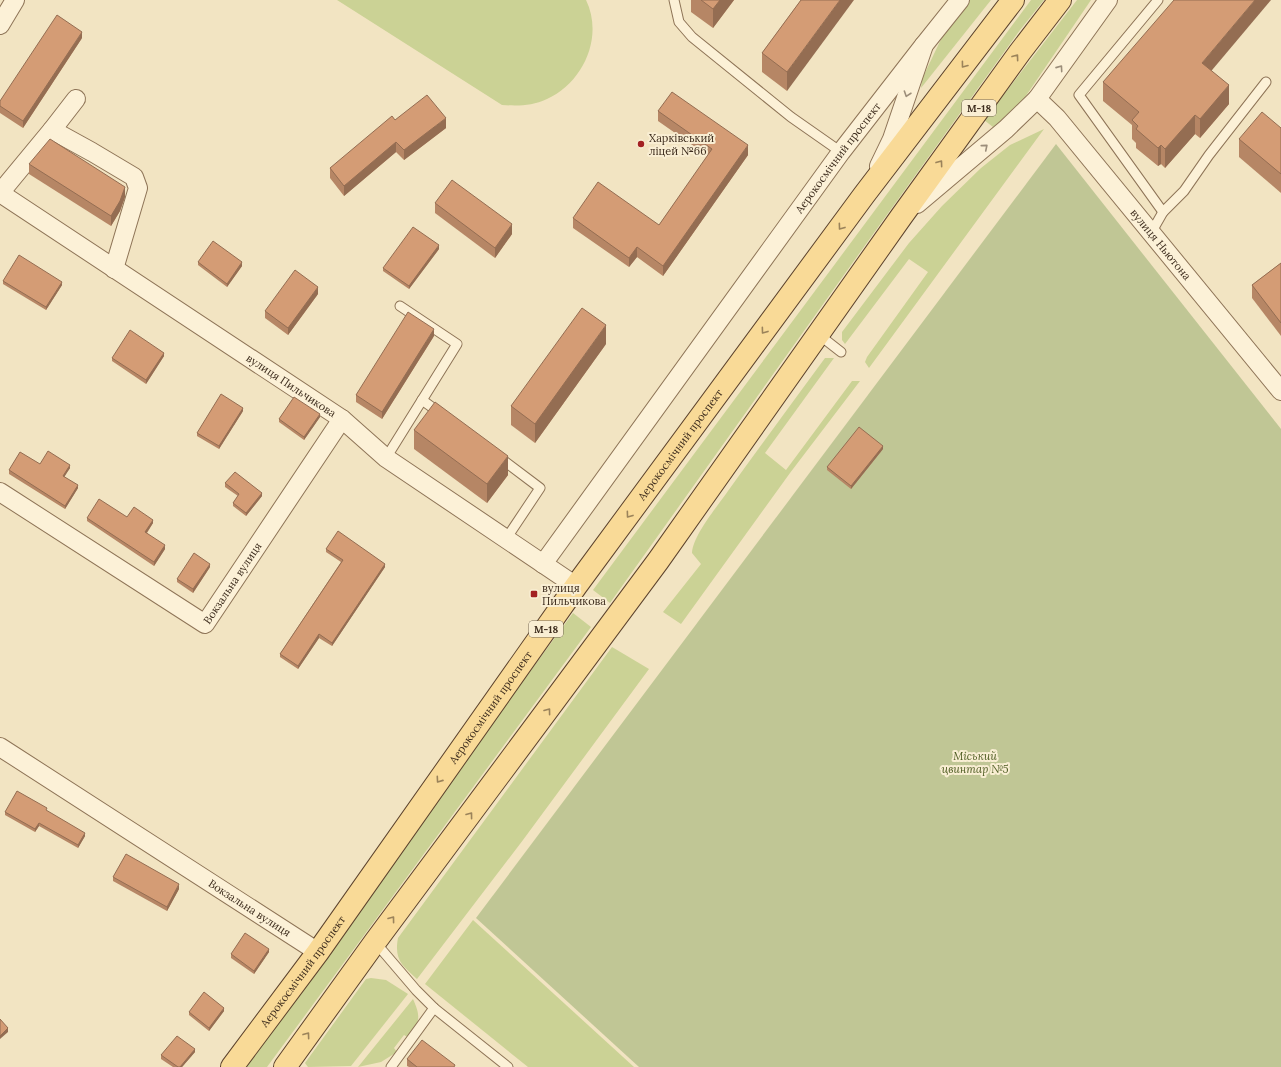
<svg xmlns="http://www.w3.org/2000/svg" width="1281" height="1067" viewBox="0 0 1281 1067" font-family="Lora,serif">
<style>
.green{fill:#cbd295}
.cemetery{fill:#c0c695}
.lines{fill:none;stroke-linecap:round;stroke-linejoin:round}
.service-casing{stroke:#8e7457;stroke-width:11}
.minor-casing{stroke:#8e7457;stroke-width:20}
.primary-casing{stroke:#5c422c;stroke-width:24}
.service{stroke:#fcf1d7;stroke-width:9}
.minor{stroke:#fcf1d7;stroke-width:18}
.primary{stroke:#f9da97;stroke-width:22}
.wall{fill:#b68665}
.shaded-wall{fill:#946d52}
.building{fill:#d49c75;stroke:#946d52}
.oneway{stroke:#9b835a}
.oneway2{stroke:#9c8e7a}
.poi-dot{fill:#a32122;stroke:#f9eed3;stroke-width:1.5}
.labels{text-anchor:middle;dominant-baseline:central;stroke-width:4;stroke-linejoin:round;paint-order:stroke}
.shield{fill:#f9eed3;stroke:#756654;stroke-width:1}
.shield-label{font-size:10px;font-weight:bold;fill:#3d2c1d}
.poi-label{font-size:11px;fill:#3d2c1d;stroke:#f9eed3;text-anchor:start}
.street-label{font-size:11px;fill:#3d2c1d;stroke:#f9eed3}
.park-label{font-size:11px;font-style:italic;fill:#4d5b21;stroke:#f9eed3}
</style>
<rect width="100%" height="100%" fill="#f2e4c2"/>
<g class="green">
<path d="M 337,0 L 586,0 C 604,37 583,83 547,99 C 532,106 518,106 502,105 Z"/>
<polygon points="970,0 991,0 921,88 922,79 944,33"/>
<polygon points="1031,0 1044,0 1020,30 881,223 610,603 593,590"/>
<polygon points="1077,0 1091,0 1015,112 993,127 984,120"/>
<polygon points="1044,129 869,368 865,362 867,357 928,272 909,259 845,344 842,340 842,332 909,243 942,206 981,168 1010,145"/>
<path d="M 825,358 L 834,358 L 765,453 L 786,470 L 852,381 L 860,381 L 790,473 L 681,624 L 663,612 L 701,564 L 692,553 C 693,535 717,507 728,491 C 760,446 793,402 825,358 Z"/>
<polygon points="573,613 591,627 267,1067 240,1067"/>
<path d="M 612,647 L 649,669 L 523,840 L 417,979 C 402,965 394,960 398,938 Z"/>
<polygon points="473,920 634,1067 528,1067 425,984"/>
<polygon points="371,978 386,980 408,994 351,1066 308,1067 305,1063 366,979"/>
<path d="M 413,999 C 421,1017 420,1021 409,1038 L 404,1035 L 394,1048 L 397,1052 L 381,1062 L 358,1067 Z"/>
</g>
<polygon class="cemetery" points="1056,144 1281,429 1281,1067 639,1067 476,918"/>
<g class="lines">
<g class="service-casing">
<g id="service">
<polyline points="674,0 679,22 692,37 791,117 841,152"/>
<polyline points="1158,0 1079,95 1163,212"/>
<polyline points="1151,233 1163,212 1184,191 1209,155 1266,82"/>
<polyline points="818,334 841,352"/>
<polyline points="422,400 440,413"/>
<polyline points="499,457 540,488 506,539"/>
<polyline points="386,458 457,344 400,306"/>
<polyline points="375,942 416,990 434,1008 508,1067"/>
<polyline points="391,1067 434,1008"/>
</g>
</g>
<g class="minor-casing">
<g id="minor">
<polyline points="0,25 15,0"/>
<path id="s1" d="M 1037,99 L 1057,118 L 1281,391"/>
<polyline points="52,130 76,99"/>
<polyline points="879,166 892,139 924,45 960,0"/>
<path id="s2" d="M 0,193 L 342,419 L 386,458 L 576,586"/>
<polyline points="0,193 52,130 92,152 134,177 138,188 114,269"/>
<polyline points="917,204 1006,129 1037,99 1108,0"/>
<path id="s3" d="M 0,492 L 205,624 L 342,419"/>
<path id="s4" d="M 543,564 L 841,152 L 924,45"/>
<path id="s5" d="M 0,747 L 318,952"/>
</g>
</g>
<g class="primary-casing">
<g id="primary">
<path id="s6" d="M 232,1067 L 318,952 L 576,586 L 864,195 L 1013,0"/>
<polyline points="285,1067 375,942 658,561 901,217 1020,52 1060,0"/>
</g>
</g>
<use href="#service" class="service"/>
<use href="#minor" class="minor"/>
<use href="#primary" class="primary"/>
</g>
<g class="wall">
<polygon points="691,0 734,0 713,28 691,12"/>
<polygon points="801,0 787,91 762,72 762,53"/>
<polygon points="82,38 23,128 0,113 0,101"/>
<polygon points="1211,71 1229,104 1200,138 1195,134 1165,168 1161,164 1158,166 1136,148 1136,143 1132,139 1132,125 1103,101 1103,82"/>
<polygon points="658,111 748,155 663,276 637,257 629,267 573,228 573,218 659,225 708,156 658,121"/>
<polygon points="395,120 446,128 404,160 396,152 344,196 330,178 330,168"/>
<polygon points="1281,128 1281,193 1239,157 1239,139"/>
<polygon points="29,164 125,197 120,211 111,226 29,174"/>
<polygon points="435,203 512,234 495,258 435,213"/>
<polygon points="439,249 409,289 383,271 383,268"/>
<polygon points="198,262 242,266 227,287 198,265"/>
<polygon points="1281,263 1281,336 1252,298 1252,285"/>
<polygon points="3,281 62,285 46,310 3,284"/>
<polygon points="318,294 288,335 265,318 265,311"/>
<polygon points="434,336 382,419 356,402 356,395"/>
<polygon points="606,344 535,443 511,425 511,406"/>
<polygon points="164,356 146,384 112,361 112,358"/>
<polygon points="243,411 219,449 197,436 197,433"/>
<polygon points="320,417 304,440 279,422 279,419"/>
<polygon points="414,430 508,475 487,503 414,449"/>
<polygon points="883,449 851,489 827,470 827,467"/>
<polygon points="40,464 70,468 64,476 78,488 65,509 9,474 9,470"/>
<polygon points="225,483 262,496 246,516 233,506 233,503 238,496 225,487"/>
<polygon points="127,517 153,523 147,533 165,549 154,566 87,521 87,518"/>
<polygon points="326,549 385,567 332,646 319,638 298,669 280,657 280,654 341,562 326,552"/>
<polygon points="210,567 193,593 177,582 177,579"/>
<polygon points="47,811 85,836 78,848 39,826 35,832 5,815 5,812"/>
<polygon points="113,877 179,889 167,911 113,881"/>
<polygon points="269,952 254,974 231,958 231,954"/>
<polygon points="224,1011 209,1031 189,1015 189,1012"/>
<polygon points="195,1052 182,1067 173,1067 161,1059 161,1055"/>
<polygon points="407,1059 455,1067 409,1067 407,1066"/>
</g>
<g class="shaded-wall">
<polygon points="720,0 734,0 713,28 713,9"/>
<polygon points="840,0 854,0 787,91 787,72"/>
<polygon points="1255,0 1271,0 1202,82 1202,63"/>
<polygon points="82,32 82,38 23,128 23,121"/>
<polygon points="1229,85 1229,104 1200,138 1200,119"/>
<polygon points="1195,115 1195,134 1165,168 1165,149"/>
<polygon points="446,118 446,128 404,160 404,150"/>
<polygon points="396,142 396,152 344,196 344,186"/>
<polygon points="748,145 748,155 663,276 663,266"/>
<polygon points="1161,145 1161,164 1158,166 1158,148"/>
<polygon points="125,187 125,197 120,211 111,226 111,216"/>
<polygon points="512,224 512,234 495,258 495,248"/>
<polygon points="439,245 439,249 409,289 409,286"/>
<polygon points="637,247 637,257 629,267 629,258"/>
<polygon points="242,262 242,266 227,287 227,284"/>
<polygon points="62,282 62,285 46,310 46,307"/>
<polygon points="318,287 318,294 288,335 288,328"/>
<polygon points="606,325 606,344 535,443 535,424"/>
<polygon points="434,329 434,336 382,419 382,412"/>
<polygon points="164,353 164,356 146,384 146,380"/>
<polygon points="243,408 243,411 219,449 219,446"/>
<polygon points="320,414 320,417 304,440 304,437"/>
<polygon points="883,446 883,449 851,489 851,486"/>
<polygon points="508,456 508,475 487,503 487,484"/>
<polygon points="70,465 70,468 63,479 63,476"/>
<polygon points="78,485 78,488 65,509 65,506"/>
<polygon points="262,493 262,496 246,516 246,513"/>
<polygon points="153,520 153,523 145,535 145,532"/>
<polygon points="165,545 165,549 154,566 154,562"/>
<polygon points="210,564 210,567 193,593 193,589"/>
<polygon points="385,564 385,567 332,646 332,643"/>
<polygon points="319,634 319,638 298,669 298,666"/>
<polygon points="39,823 39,826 35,832 35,829"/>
<polygon points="85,833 85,836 78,848 78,845"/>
<polygon points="179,884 179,889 167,911 167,907"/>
<polygon points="269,949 269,952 254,974 254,971"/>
<polygon points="224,1008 224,1011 209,1031 209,1028"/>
<polygon points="8,1028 8,1032 0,1039 0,1036"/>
<polygon points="195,1049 195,1052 182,1067 180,1067"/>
</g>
<g class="building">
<polygon points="701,0 720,0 713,9"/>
<polygon points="801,0 840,0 787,72 762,53"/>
<polygon points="1174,0 1255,0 1202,63 1229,85 1200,119 1195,115 1165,149 1161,145 1158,148 1136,129 1138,126 1132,120 1139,112 1103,82"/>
<polygon points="57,15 82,32 23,121 0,106 0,101"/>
<polygon points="672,92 748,145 663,266 637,247 629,258 573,218 598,182 659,225 712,149 658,111"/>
<polygon points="427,95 446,118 404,150 396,142 344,186 330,168 392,116 395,120"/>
<polygon points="1262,112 1281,128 1281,174 1239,139"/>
<polygon points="50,139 125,187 120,201 111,216 29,164"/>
<polygon points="452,180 512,224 495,248 435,203"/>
<polygon points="413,227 439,245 409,286 383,268"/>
<polygon points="213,241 242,262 227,284 198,262"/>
<polygon points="19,255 62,282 46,307 3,281"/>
<polygon points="1281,263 1281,323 1252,285"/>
<polygon points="295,270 318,287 288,328 265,311"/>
<polygon points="582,308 606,325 535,424 511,406"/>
<polygon points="408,312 434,329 382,412 356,395"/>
<polygon points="130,330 164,353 146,380 112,358"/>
<polygon points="221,394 243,408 219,446 197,433"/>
<polygon points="294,397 320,414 304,437 279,419"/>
<polygon points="435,402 508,456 487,484 414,430"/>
<polygon points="859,427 883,446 851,486 827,467"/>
<polygon points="48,451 70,465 63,476 78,485 65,506 9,470 20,452 40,464"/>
<polygon points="235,472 262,493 246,513 233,503 239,494 225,483"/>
<polygon points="99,499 127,517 134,507 153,520 145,532 165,545 154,562 87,518"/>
<polygon points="338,531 385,564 332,643 319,634 298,666 280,654 343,560 326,549"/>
<polygon points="194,553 210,564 193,589 177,579"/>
<polygon points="17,791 47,808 46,810 85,833 78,845 39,823 35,829 5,812"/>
<polygon points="126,854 179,884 167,907 113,877"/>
<polygon points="245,933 269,949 254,971 231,954"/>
<polygon points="204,992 224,1008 209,1028 189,1012"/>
<polygon points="0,1019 8,1028 0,1036"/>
<polygon points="177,1036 195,1049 180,1067 178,1067 161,1055"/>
<polygon points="422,1040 455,1065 454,1067 417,1067 407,1059"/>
</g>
<defs><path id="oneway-chevron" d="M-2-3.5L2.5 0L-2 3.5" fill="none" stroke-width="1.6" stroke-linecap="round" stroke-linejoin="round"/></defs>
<g class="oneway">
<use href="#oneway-chevron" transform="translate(1016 57) rotate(-54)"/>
<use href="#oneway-chevron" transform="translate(964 65) rotate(127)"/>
<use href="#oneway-chevron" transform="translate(940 163) rotate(-54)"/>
<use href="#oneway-chevron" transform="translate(841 227) rotate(126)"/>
<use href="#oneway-chevron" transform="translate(764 331) rotate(126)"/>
<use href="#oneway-chevron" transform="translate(629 515) rotate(126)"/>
<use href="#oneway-chevron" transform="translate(548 711) rotate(-53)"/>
<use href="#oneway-chevron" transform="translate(439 780) rotate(125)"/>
<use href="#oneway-chevron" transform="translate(470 815) rotate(-53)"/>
<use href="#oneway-chevron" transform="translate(392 919) rotate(-53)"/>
<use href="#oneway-chevron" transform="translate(307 1035) rotate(-54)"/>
</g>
<g class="oneway2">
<use href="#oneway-chevron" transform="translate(1060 68) rotate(-55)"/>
<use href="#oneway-chevron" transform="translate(907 94) rotate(109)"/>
<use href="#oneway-chevron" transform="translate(985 147) rotate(-40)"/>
</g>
<g class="poi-dot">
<circle cx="641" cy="144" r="4"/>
<rect x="530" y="590" width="8" height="8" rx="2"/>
</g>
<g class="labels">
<g class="shield">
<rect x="962" y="100" width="34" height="16" rx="3"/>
<rect x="529" y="621" width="34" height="16" rx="3"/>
</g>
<g class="shield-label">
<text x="979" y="108">М-18</text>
<text x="546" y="629">М-18</text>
</g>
<g class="poi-label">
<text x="649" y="138">Харківський<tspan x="649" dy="13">ліцей №66</tspan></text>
<text x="542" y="588">вулиця<tspan x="542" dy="13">Пильчикова</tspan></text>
</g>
<g class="street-label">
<text stroke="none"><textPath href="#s4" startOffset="502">Аерокосмічний проспект</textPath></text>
<text stroke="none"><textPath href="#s1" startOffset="191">вулиця Ньютона</textPath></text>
<text stroke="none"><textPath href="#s2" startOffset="349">вулиця Пильчикова</textPath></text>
<text stroke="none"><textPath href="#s6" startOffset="767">Аерокосмічний проспект</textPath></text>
<text stroke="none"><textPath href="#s3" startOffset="293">Вокзальна вулиця</textPath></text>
<text stroke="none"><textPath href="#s6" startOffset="443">Аерокосмічний проспект</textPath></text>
<text stroke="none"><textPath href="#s5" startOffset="297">Вокзальна вулиця</textPath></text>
<text stroke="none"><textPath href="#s6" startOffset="119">Аерокосмічний проспект</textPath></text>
</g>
<g class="park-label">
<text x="975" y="756">Міський<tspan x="975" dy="13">цвинтар №5</tspan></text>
</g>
</g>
</svg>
